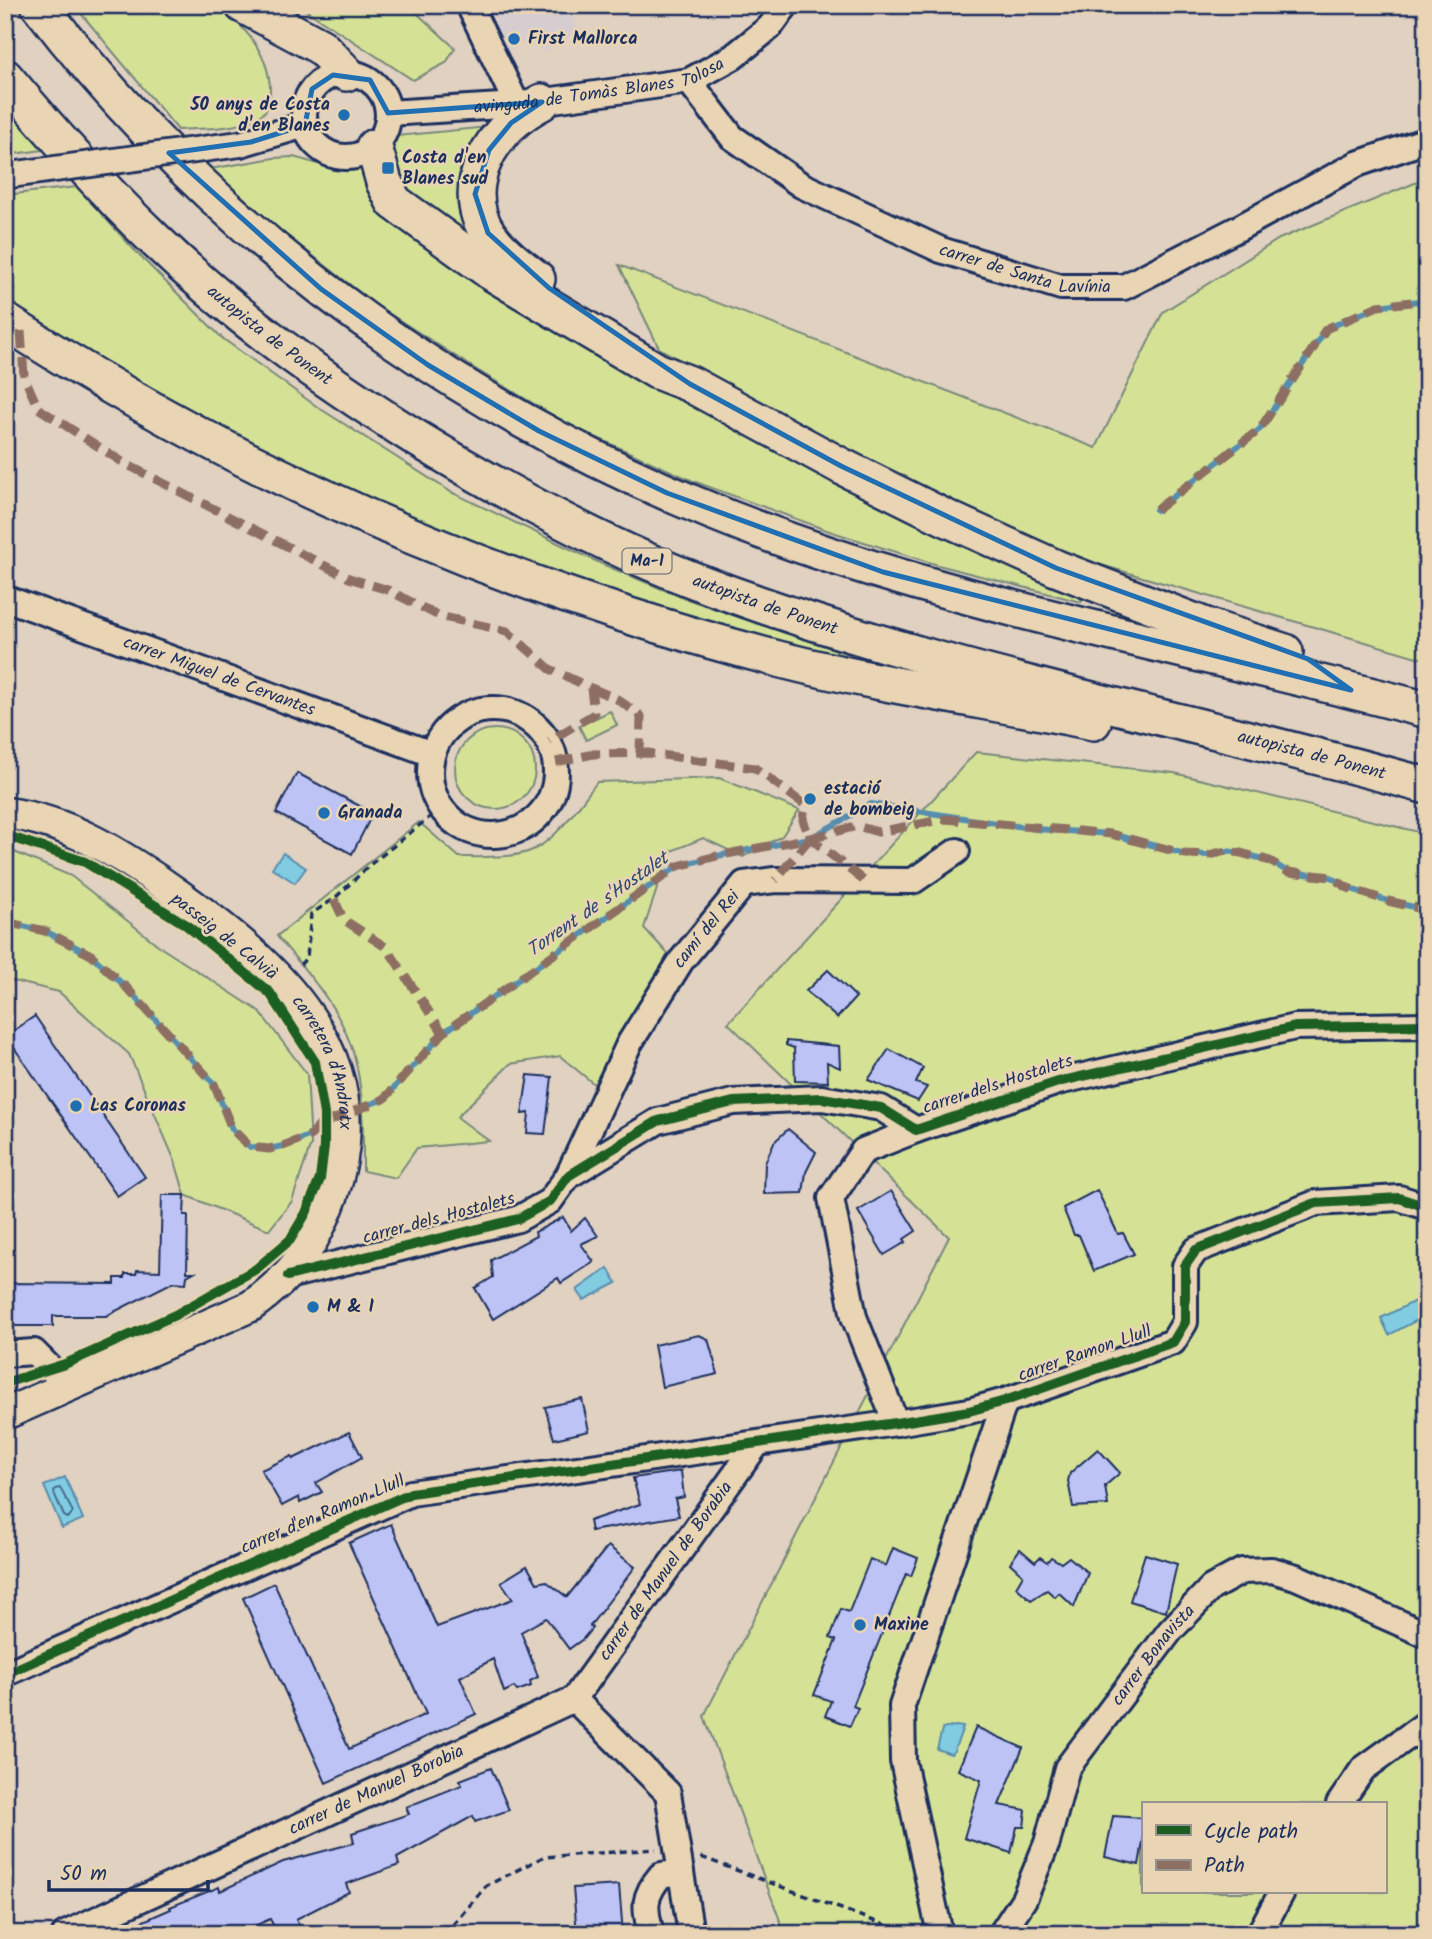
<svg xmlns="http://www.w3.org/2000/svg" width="1432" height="1939" viewBox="0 0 1432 1939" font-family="Kalam,sans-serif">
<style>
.built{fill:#d6cdd0}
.green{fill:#d5e296;stroke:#78887a;stroke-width:2;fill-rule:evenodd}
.water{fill:#82cce2;stroke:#598dad;stroke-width:2}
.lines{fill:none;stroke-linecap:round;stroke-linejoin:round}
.shore{stroke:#446e93;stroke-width:2}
.stream{stroke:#598dad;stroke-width:6}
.building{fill:#bec3f5;stroke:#1b2f5e;stroke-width:2}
.minor-casing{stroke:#1b2f5e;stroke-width:30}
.major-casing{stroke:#1b2f5e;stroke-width:35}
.highway-casing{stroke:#1b2f5e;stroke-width:40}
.path{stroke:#1b2f5e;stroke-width:3.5;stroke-dasharray:7 5;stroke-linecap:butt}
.minor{stroke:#e9d5b3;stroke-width:24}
.major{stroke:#e9d5b3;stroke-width:30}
.highway{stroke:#e9d5b3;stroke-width:35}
.minor-bridge-casing{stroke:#1b2f5e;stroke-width:30;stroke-linecap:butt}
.minor-bridge{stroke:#e9d5b3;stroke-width:24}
.quiet{stroke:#8d6e63;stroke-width:9;stroke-dasharray:18 9;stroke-linecap:butt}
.cycleway-casing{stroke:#e9d5b3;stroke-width:15}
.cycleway{stroke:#1b5e20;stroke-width:10}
.marked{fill:none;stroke:#1f6fb2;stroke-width:5;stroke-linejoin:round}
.poi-dot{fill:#1f6fb2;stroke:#e9d5b3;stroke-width:2.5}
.labels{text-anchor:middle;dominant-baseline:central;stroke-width:5;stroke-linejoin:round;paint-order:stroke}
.shield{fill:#e9d5b3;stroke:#596178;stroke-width:2}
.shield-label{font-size:16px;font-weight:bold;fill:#1b2f5e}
.poi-label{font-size:18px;font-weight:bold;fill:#1b2f5e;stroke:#e9d5b3;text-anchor:start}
.street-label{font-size:18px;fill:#1b2f5e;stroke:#e9d5b3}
.water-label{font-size:19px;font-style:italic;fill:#2a4772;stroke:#e9d5b3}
</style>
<rect width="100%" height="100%" fill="#e0d1c0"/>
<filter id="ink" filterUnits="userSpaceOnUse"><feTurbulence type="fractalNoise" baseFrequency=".0143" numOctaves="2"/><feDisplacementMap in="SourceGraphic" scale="14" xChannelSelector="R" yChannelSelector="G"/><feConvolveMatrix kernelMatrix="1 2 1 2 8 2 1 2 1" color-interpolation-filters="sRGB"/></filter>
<g filter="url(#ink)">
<polygon class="built" points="488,5 565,5 580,31 542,53 532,37 504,54 487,24 496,19"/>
<g class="green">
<path d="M 74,5 L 217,5 C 246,27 272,56 270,95 C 270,104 267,112 258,117 C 236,130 203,128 178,130 Z"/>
<polygon points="298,5 408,5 455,48 446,63 413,80"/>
<polygon points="5,106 43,150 5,155"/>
<polygon points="488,127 481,246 398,188 386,157 397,136"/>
<path d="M 293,157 C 325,165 340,175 373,164 L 386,206 L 1082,594 L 1081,602 L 938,565 L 829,531 L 693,481 L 571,426 L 477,370 L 376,305 L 276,227 L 210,169 L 274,158 Z"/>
<polygon points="1427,178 1427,660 1067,555 808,431 659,348 619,265 1096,448 1163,312 1279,239"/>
<polygon points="77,187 137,253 222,338 316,406 451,492 602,564 681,597 872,662 871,666 746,635 509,559 339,487 166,398 5,304 5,195"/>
<polygon points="610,711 617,725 586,740 579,726"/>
<circle cx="495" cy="769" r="40"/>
<path d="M 976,752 L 1174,773 L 1427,834 L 1427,1934 L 785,1934 L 704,1716 L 949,1237 L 728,1023 ZM 1143,1804 L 1385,1804 L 1385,1892 L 1143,1892 Z"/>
<path d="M 719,778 L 799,810 L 782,836 L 743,857 L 703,838 L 669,852 L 644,928 L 668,954 L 594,1084 L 560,1056 L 510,1064 L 457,1117 L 489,1141 L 417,1148 L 396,1178 L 363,1171 C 363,1126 365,1075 346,1033 C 332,999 300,964 277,936 L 419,822 L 459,857 C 481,857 515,859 535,849 C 559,837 581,803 597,782 Z"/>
<polygon points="5,848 71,876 163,949 259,1011 307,1074 311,1144 292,1201 269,1230 185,1195 175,1161 129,1054 59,992 5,979"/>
</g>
<g class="water">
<polygon points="283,853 306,868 295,883 272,868"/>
<polygon points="608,1268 617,1283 584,1300 577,1290"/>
<polygon points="1415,1301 1423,1317 1389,1335 1381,1318"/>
<polygon points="65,1477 83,1519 62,1528 44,1486"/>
<polygon points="956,1726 963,1727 954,1751 951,1754 937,1749 942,1729"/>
</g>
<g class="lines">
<polygon class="shore" points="60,1488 73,1512 68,1518 64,1516 54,1493 55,1489"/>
<g class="stream">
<polyline points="1156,510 1260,429 1326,329 1378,306 1427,300"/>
<polyline points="5,922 45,931 91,955 126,987 214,1084 232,1129 250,1147 269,1149 283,1146 311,1135 320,1125 335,1118"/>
<polyline points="352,1111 384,1099 443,1033 678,866 717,856 810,838 871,804 1036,829 1111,834 1185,854 1209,855 1226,851 1241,853 1270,861 1288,872 1331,877 1348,888 1388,901 1427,910"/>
</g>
</g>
<g class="building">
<polygon points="297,773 373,813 352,854 276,813"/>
<polygon points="828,970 856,997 837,1018 806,991"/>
<polygon points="35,1016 145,1177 117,1196 6,1036"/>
<polygon points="786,1041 839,1046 840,1068 827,1062 828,1082 795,1081 794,1048 786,1045"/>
<polygon points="889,1049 923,1068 916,1083 927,1087 918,1101 868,1080"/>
<polygon points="528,1075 552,1077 545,1134 527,1133 529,1113 522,1114"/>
<polygon points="788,1129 816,1152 806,1172 803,1193 764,1194 765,1163 774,1142"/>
<polygon points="1097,1190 1118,1234 1123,1233 1134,1254 1094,1271 1079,1235 1074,1235 1063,1208"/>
<polygon points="891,1191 916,1231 904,1239 906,1242 884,1255 858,1211"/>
<polygon points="162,1195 185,1195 184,1215 188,1215 187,1272 194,1272 187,1276 186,1283 173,1282 106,1316 53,1316 53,1326 5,1326 5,1283 115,1284 115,1278 125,1278 125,1274 136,1274 137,1270 160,1271"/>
<polygon points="563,1217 571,1231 585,1218 598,1236 581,1244 594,1262 561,1283 558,1278 493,1319 475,1288 493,1277 491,1260 536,1236 535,1232"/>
<polygon points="699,1335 708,1339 718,1374 662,1387 654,1345"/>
<polygon points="582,1399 589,1431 554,1439 545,1407"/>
<polygon points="349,1432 362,1457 316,1483 322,1492 300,1503 299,1497 282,1506 261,1470 292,1456 293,1459"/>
<polygon points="1098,1449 1120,1473 1105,1486 1108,1505 1073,1507 1068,1481 1070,1473"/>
<polygon points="681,1471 684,1497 675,1499 679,1516 591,1531 589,1521 640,1504 633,1478"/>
<polygon points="391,1524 437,1627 513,1599 501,1582 527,1566 537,1583 546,1581 567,1597 608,1546 635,1567 590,1626 592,1628 583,1639 569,1649 546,1618 521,1632 538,1677 530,1681 531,1686 517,1691 514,1687 504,1692 493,1659 460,1677 476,1714 326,1783 243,1598 274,1583 349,1749 426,1714 349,1543"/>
<polygon points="893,1548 918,1558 911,1576 906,1574 853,1706 858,1708 850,1726 825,1716 831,1701 814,1695 836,1640 830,1638 841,1609 849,1612 870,1559 886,1566"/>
<polygon points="1020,1549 1035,1562 1040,1557 1047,1562 1051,1557 1061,1563 1069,1557 1088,1573 1074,1607 1059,1593 1055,1597 1047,1590 1031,1600 1016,1587 1023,1575 1010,1563"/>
<polygon points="1145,1554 1177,1564 1166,1612 1130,1601"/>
<polygon points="976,1727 1023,1748 999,1805 1026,1810 1024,1827 1017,1827 1011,1853 964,1838 981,1780 958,1770"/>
<polygon points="491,1768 509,1810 475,1822 473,1816 397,1858 399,1865 346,1884 349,1892 296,1919 300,1928 287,1934 278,1934 270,1919 236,1934 114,1934 171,1909 170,1907 219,1887 220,1891 283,1862 354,1843 352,1833 409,1814 406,1807 462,1785 460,1780"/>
<polygon points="1113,1816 1143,1818 1143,1842 1139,1865 1105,1857"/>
<polygon points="619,1885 623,1934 577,1934 573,1888"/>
</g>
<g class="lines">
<g class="minor-casing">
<g id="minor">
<polyline points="469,5 517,105"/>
<circle cx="346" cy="115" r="42"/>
<path id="s1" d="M 689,81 L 732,137 L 801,185 L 941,250 L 1061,287 L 1124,287 L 1237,229 L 1357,164 L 1427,140"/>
<path id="s2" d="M 388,113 L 517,105 L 689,81 L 733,57 L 770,27 L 786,5"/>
<polyline points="240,144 305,125"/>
<path id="s3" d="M 5,598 L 432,754"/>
<circle cx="493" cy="772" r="63"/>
<path id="s4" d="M 568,1176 L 629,1044 L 681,961 L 744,884 L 775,880 L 913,881 L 957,851"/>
<polyline points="288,1276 518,1219 550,1201 568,1176 658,1121 733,1102 822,1098 881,1108 916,1130 1058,1082 1295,1027 1427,1025"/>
<polyline points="5,1354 34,1352 68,1386"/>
<polyline points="896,1423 854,1317 831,1198 863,1151 916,1130"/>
<polyline points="5,1674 411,1493 896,1423 969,1411 1005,1401 1173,1342 1185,1322 1185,1266 1196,1250 1316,1203 1399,1198 1427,1207"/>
<polyline points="574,1699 668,1793 691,1934"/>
<polyline points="1339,1804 1363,1769 1427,1723"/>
<path id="s5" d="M 65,1934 L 574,1699 L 757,1444"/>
<path d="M 651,1934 C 644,1907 643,1896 661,1875 L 681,1872"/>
<polyline points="940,1934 903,1761 902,1706 1005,1401"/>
<path id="s6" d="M 1001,1934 L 1024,1899 L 1047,1843 L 1067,1768 L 1170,1631 L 1211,1588 L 1242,1571 L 1272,1570 L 1296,1577 L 1427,1635"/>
<polyline points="1259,1934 1282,1892"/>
</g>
</g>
<g class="major-casing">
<g id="major">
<path id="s7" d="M 5,813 C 68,820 122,855 172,890 C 277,964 382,1055 332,1197 C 314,1246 294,1275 251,1306 L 5,1414"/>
</g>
</g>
<g class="highway-casing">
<g id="highway">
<path d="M 39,5 C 242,268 516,451 830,555 C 1024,619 1229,657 1427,710"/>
<polyline points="243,5 321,47 346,73"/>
<path id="s8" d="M 5,77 C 52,133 101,188 154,239 C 234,316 320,378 413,436 C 504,492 597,543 696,581 C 933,672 1183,717 1427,786"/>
<polyline points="374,147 384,182 394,202 491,272 657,371 690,384 841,466 944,517 1056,568 1211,628 1285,652"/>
<path d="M 537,279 C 520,266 502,253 489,235 C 455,185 494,126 542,102"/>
<path d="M 5,321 C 244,476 507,589 782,660 C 885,686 990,701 1093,722"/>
</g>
</g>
<g class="path">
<polyline points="300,965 307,957 311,914 334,899 371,864 441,808"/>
<polyline points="701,1857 909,1934"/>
<polyline points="445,1934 486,1886 543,1857 656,1849"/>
</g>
<use href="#minor" class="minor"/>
<use href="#major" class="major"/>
<use href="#highway" class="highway"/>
<g class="minor-bridge-casing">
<polyline id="minor-bridge" points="10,175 240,144"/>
</g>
<use href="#minor-bridge" class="minor-bridge"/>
<g class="quiet">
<polyline points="21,331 24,376 38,408 124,463 349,578 388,590 439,616 507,631 550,669 591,688 594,714 549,741"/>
<polyline points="1156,510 1260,429 1326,329 1378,306 1427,300"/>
<polyline points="591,688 617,699 641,716 640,753"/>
<polyline points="556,762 593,754 648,753 755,768 805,805 803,820 810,838 775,880"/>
<polyline points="810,838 857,826 878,832 945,819 1111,834 1185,854 1209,855 1226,851 1241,853 1270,861 1288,872 1331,877 1348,888 1388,901 1427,910"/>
<polyline points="334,899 344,920 387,948 443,1033"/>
<polyline points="5,922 45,931 91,955 126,987 214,1084 232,1129 250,1147 269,1149 283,1146 311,1135 320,1125 384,1099 443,1033 678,866 717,856 810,838 864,881"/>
</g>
<g class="cycleway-casing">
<g id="cycleway">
<polyline points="5,835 85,862 185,924 270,993 315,1062 324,1114 324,1146 320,1179 306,1213 290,1240 256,1269 175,1315 65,1364 5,1383"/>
<polyline points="288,1276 518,1219 550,1201 568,1176 658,1121 733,1102 822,1098 881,1108 916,1130 1058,1082 1295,1027 1427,1025"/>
<polyline points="5,1674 411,1493 896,1423 969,1411 1005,1401 1173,1342 1185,1322 1185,1266 1196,1250 1316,1203 1399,1198 1427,1207"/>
</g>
</g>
<use href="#cycleway" class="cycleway"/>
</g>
</g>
<path class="marked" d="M 333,75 L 370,80 L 388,113 L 542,102 L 511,123 L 489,150 L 475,194 L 488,233 L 549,288 L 690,384 L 841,466 L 1056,568 L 1308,659 L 1351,690 L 883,572 L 667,493 L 539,431 L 428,365 L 321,289 L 169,153 L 251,142 L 305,125 L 312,89 Z"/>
<g class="poi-dot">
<circle cx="514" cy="39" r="7"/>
<circle cx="344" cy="115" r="7"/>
<rect x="381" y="161" width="14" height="14" rx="3.5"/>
<circle cx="810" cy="799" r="7"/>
<circle cx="324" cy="813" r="7"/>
<circle cx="76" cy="1106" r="7"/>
<circle cx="313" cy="1307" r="7"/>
<circle cx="860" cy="1625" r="7"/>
</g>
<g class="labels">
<rect class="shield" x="622.5" y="548.5" width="49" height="25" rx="5"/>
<g class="shield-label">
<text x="647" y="561">Ma-1</text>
</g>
<g class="poi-label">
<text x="528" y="39">First Mallorca</text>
<text x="330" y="105" text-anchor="end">50 anys de Costa<tspan x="330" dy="21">d'en Blanes</tspan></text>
<text x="402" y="158">Costa d'en<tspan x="402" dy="21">Blanes sud</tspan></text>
<text x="824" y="789">estació<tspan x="824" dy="21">de bombeig</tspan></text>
<text x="338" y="813">Granada</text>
<text x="90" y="1106">Las Coronas</text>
<text x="327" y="1307">M &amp; I</text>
<text x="874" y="1625">Maxine</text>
</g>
<g class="street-label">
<text stroke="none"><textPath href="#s2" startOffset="214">avinguda de Tomàs Blanes Tolosa</textPath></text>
<text stroke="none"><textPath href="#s1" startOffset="396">carrer de Santa Lavínia</textPath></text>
<text stroke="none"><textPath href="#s8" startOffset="371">autopista de Ponent</textPath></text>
<text stroke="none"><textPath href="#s8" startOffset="938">autopista de Ponent</textPath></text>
<text stroke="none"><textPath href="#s3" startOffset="228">carrer Miguel de Cervantes</textPath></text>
<text stroke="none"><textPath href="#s8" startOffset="1505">autopista de Ponent</textPath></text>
<text stroke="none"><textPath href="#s4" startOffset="284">camí del Rei</textPath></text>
<text transform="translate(224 937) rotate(38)">passeig de Calvià</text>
<text stroke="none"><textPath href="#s7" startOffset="422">carretera d'Andratx</textPath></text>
<text transform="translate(998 1085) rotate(-18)">carrer dels Hostalets</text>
<text transform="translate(439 1219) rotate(-15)">carrer dels Hostalets</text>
<text transform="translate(1085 1354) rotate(-19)">carrer Ramon Llull</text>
<text transform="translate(323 1515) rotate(-23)">carrer d'en Ramon Llull</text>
<text stroke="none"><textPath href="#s5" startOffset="718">carrer de Manuel de Borabia</textPath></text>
<text stroke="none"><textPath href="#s6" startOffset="322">carrer Bonavista</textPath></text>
<text stroke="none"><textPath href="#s5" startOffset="343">carrer de Manuel Borobia</textPath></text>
</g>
<g class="water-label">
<text transform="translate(598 905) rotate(-35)">Torrent de s'Hostalet</text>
</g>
</g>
<rect width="1432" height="1939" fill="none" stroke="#e9d5b3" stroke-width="28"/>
<rect x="14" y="14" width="1404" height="1911" fill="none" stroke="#1b2f5e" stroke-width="2.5" filter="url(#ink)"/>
<rect x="1142" y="1802" width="245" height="91" fill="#e9d5b3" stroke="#979391" stroke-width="2"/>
<rect x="1156" y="1825" width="35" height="10" fill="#1b5e20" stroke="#979391" stroke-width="2"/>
<text x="1204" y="1838" font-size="21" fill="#1b2f5e">Cycle path</text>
<rect x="1156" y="1860" width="35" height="10" fill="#8d6e63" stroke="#979391" stroke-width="2"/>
<text x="1204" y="1872" font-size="21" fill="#1b2f5e">Path</text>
<path d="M49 1880v10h159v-10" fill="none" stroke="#1b2f5e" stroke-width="3.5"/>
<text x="60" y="1880" font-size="21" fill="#1b2f5e" stroke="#e9d5b3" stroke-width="5" paint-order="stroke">50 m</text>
</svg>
